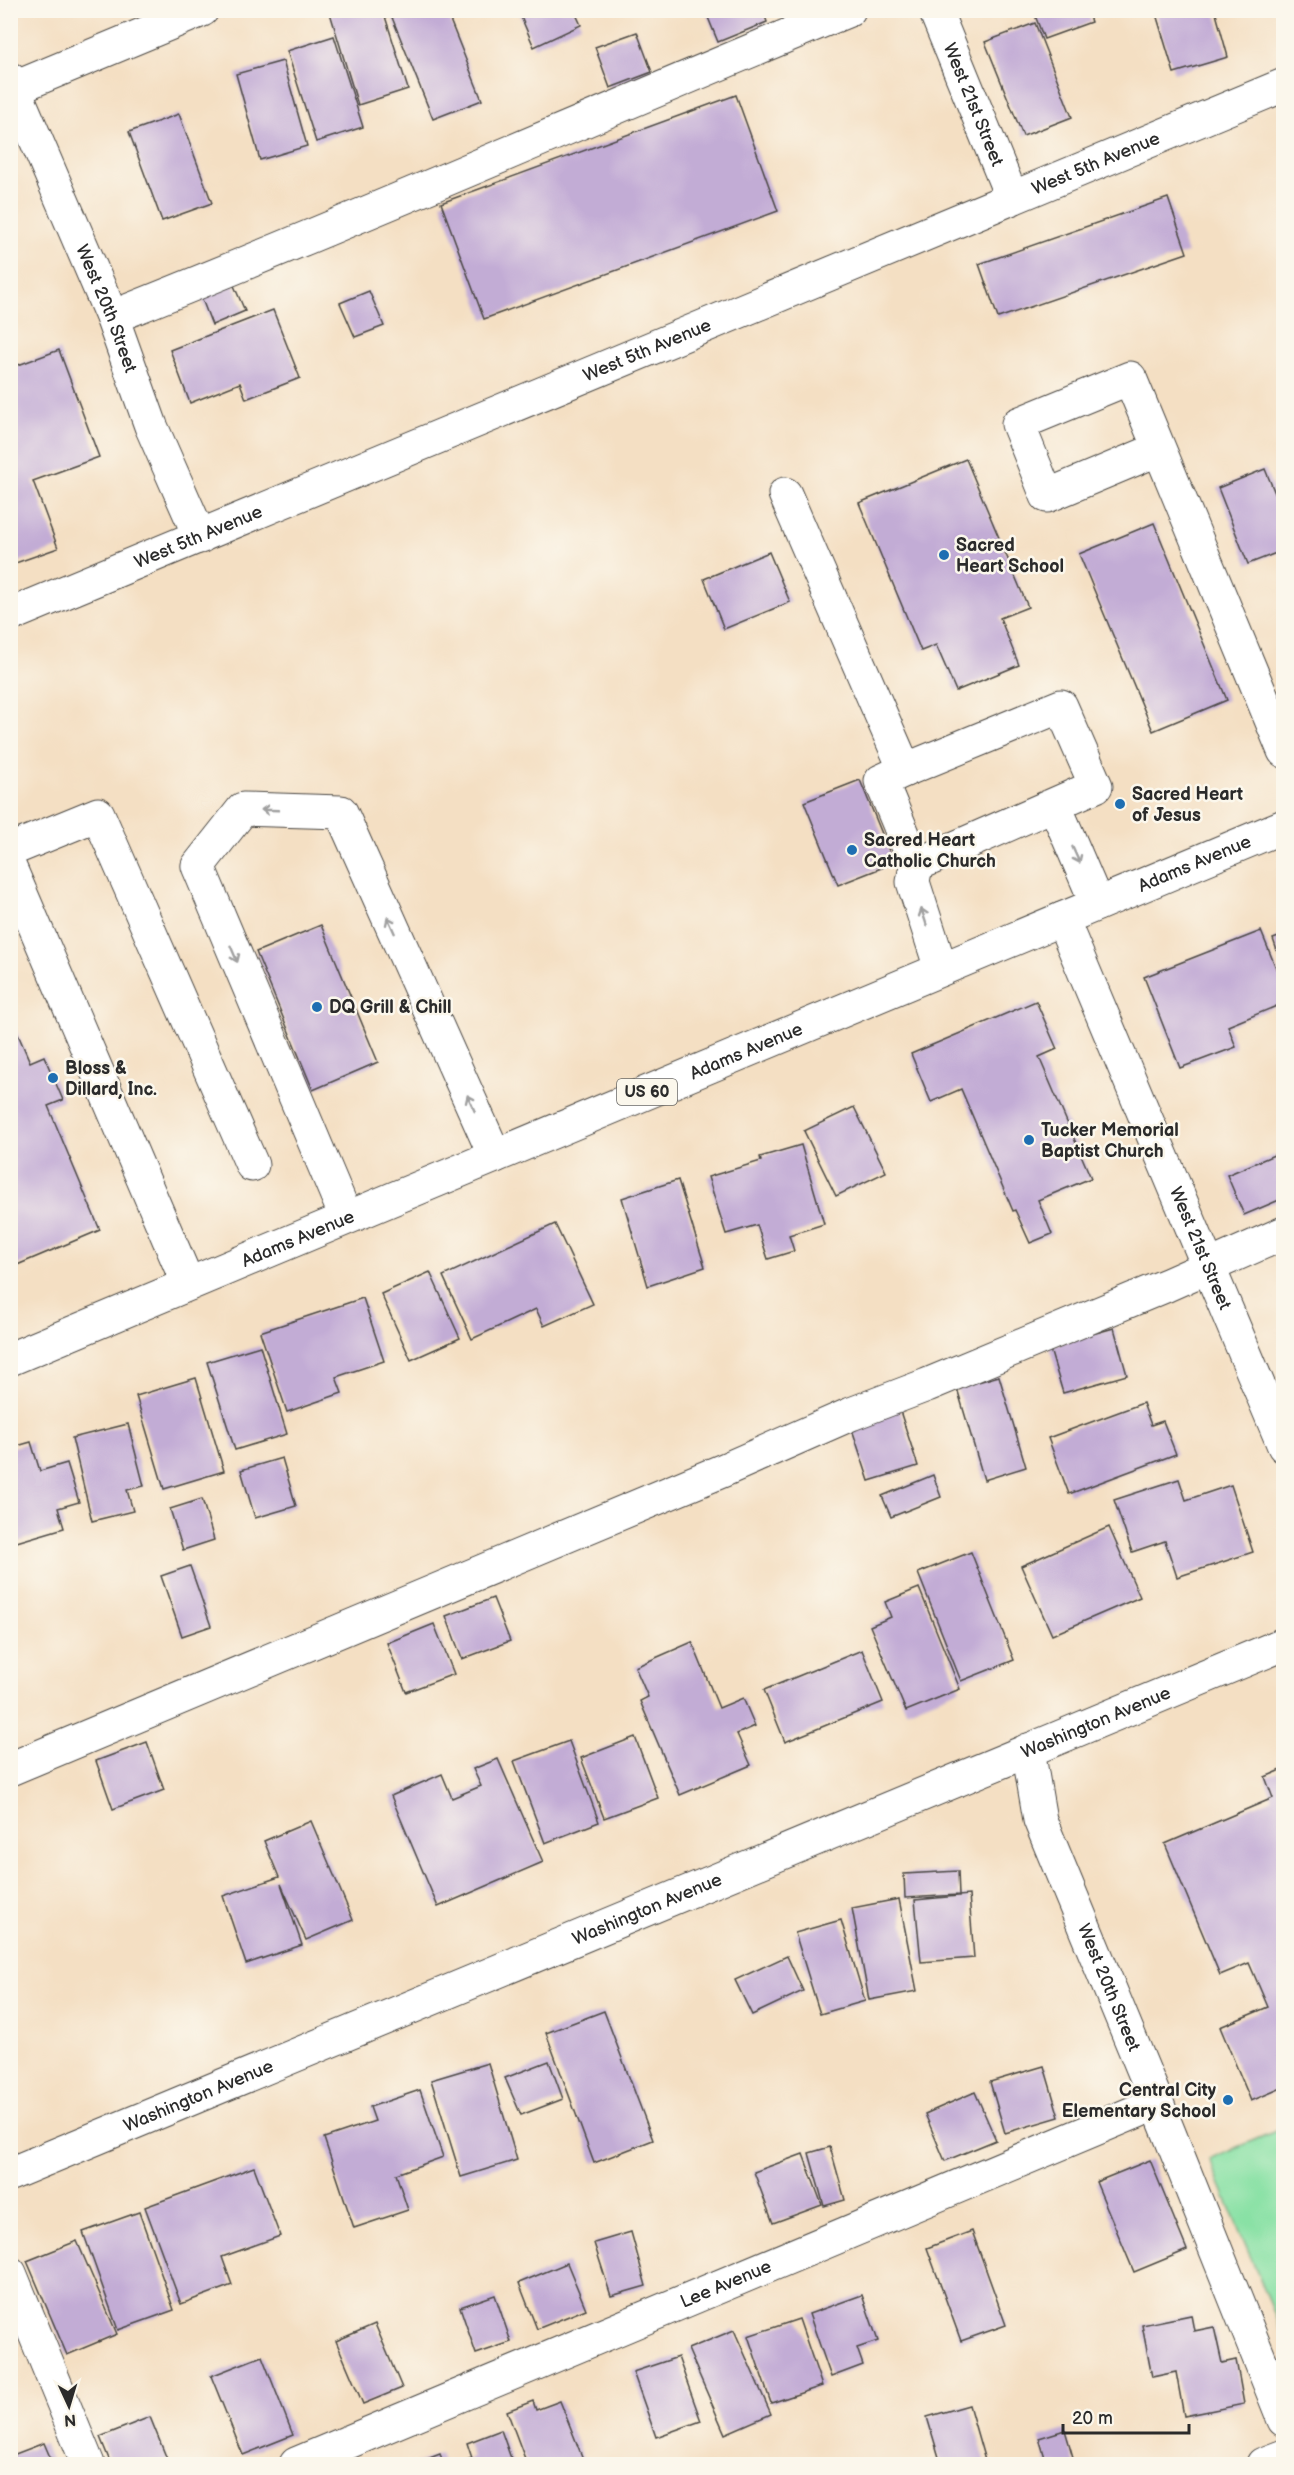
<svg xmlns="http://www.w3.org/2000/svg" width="1294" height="2475" viewBox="0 0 1294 2475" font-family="'Balsamiq Sans',sans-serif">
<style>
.green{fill:#89e1a5;stroke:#5a8668;stroke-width:1.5}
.building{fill:#c2acd5}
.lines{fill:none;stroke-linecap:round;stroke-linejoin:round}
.minor-casing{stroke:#494642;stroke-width:35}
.major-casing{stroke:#494642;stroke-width:35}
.minor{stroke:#fff;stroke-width:33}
.major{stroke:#fff;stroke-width:33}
.oneway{stroke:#a0a0a0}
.poi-dot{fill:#1f6fb2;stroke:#fbf7ec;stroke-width:2}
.labels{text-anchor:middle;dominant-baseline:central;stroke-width:5;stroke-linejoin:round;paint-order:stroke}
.shield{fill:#fbf7ec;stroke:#696865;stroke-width:1.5}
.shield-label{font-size:16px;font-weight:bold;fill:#2b2b2b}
.street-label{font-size:18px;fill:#2b2b2b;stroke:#fbf7ec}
.poi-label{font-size:18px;font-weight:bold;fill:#2b2b2b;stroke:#fbf7ec;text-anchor:start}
</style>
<rect width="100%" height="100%" fill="#fbf7ec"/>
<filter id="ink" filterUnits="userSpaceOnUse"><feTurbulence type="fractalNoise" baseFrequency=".0167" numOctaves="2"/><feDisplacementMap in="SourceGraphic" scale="12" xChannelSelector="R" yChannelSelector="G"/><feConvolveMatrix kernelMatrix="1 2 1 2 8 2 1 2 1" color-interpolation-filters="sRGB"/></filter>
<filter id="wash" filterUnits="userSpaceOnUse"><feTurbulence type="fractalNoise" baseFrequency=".008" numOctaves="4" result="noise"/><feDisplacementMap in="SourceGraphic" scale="24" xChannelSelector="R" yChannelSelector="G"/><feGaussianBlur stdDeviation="1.35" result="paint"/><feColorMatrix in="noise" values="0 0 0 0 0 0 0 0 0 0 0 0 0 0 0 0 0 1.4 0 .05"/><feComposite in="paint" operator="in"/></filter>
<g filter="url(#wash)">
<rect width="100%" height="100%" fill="#f4dfc3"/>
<polygon class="green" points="1283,2128 1283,2334 1209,2159"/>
<g id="blocks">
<g class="building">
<polygon points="337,10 383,10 408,89 358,105 330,13"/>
<polygon points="389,10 446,10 482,100 433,119"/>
<polygon points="518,10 574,10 581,25 534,47"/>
<polygon points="705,10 763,10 767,22 718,42"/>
<polygon points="1033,10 1087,10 1091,22 1044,39"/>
<polygon points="1170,10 1215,10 1228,57 1174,73 1156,14"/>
<polygon points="1035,23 1072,117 1023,136 985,42"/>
<polygon points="637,32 652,72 610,88 595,47"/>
<polygon points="334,36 363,127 316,142 287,51"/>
<polygon points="283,61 307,146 260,160 236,74"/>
<polygon points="736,95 778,211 484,319 441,203"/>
<polygon points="179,114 212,203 162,221 129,132"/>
<polygon points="1168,198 1187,253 998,318 979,264"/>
<polygon points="232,281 245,311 212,325 200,294"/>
<polygon points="369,291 384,326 355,337 340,303"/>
<polygon points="273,310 300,378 246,399 240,383 190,403 170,350"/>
<polygon points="59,350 99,457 33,481 58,548 10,565 10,368"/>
<polygon points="966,459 1028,607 1000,618 1019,665 956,691 936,645 921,651 859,503"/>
<polygon points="1265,469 1284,515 1284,550 1248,564 1218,488"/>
<polygon points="1154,523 1227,700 1153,731 1079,554"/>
<polygon points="769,552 790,602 724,629 704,579"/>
<polygon points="860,780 894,863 838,885 804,802"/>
<polygon points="321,925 378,1062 313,1090 256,952"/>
<polygon points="1261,931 1284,988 1284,1003 1228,1026 1236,1047 1180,1068 1144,977"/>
<polygon points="1284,935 1284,967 1283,968 1273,939"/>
<polygon points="1036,1001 1057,1049 1039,1057 1091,1178 1038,1200 1052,1234 1030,1243 1015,1210 1013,1211 961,1089 931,1102 911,1054"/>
<polygon points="10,1016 30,1062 44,1056 63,1100 48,1106 100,1230 10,1268"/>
<polygon points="854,1107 886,1172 836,1196 804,1131"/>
<polygon points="801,1145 824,1224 789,1235 794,1251 768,1259 757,1225 726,1234 708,1177 761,1161 760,1157"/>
<polygon points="1274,1155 1284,1179 1284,1198 1244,1215 1227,1175"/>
<polygon points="678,1180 705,1267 648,1286 622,1198"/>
<polygon points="555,1224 593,1304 544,1326 536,1309 472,1339 443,1276"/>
<polygon points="430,1272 460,1338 411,1360 381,1294"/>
<polygon points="363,1298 384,1361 336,1377 342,1393 287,1412 260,1332"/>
<polygon points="1114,1328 1127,1375 1063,1393 1049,1346"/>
<polygon points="260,1346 287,1434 235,1450 207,1362"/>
<polygon points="999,1376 1026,1467 984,1480 957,1388"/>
<polygon points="196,1378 224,1471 164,1489 136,1396"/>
<polygon points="1143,1403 1151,1425 1163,1421 1176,1454 1069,1494 1048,1438"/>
<polygon points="899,1408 918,1466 869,1481 850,1423"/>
<polygon points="128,1424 144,1486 127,1490 133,1511 92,1521 72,1438"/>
<polygon points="31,1442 40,1471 67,1463 79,1502 58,1508 64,1528 10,1544 10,1448"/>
<polygon points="282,1458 296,1506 255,1518 241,1470"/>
<polygon points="933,1475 941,1497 891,1517 882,1496"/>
<polygon points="1179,1479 1186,1500 1231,1485 1253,1552 1177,1577 1165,1541 1132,1552 1114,1500"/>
<polygon points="202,1499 214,1540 183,1550 170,1509"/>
<polygon points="1109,1527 1140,1597 1052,1635 1021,1566"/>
<polygon points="971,1552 1014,1660 961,1681 918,1573"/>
<polygon points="190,1566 211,1626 182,1636 161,1576"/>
<polygon points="919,1588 960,1689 906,1711 870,1626 891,1617 885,1602"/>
<polygon points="493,1598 510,1641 462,1659 446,1616"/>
<polygon points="434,1624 454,1674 406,1692 387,1643"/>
<polygon points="692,1642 719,1708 743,1698 755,1726 737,1734 751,1765 680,1795 640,1701 648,1697 635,1667"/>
<polygon points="862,1650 883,1702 785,1742 764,1690"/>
<polygon points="635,1737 658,1798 604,1818 581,1758"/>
<polygon points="569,1741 599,1822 545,1843 514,1761"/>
<polygon points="147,1742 164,1790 113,1809 96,1761"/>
<polygon points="498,1759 543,1862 438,1907 391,1796 442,1774 452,1798 481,1786 473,1769"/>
<polygon points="1284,1769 1284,2087 1251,2101 1220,2027 1268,2007 1249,1963 1220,1975 1165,1844 1273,1798 1265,1777"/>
<polygon points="311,1821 353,1920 306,1940 281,1884 302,1945 246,1964 223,1896 279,1877 264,1841"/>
<polygon points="958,1871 959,1895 905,1898 904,1874"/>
<polygon points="969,1895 974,1958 921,1962 915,1900"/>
<polygon points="899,1899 917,1991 869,2000 852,1908"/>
<polygon points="841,1920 865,2001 820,2014 795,1933"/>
<polygon points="787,1956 803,1991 752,2015 735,1980"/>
<polygon points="604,2011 653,2140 594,2163 546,2033"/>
<polygon points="549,2061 563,2099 521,2115 505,2078"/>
<polygon points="488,2063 517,2160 461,2177 431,2080"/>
<polygon points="1044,2066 1059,2117 1005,2133 990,2082"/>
<polygon points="420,2090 443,2157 396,2174 408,2210 354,2228 324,2138 375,2121 370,2107"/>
<polygon points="975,2092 996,2140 945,2161 925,2114"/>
<polygon points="830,2147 845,2200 824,2206 809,2153"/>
<polygon points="803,2154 822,2205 773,2223 754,2172"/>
<polygon points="1150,2160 1187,2250 1134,2272 1096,2182"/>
<polygon points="254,2167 280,2236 222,2257 232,2285 181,2304 145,2207"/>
<polygon points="139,2212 174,2310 118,2330 83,2232"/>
<polygon points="972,2231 1006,2325 961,2341 927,2248"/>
<polygon points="631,2232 646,2286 611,2296 594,2243"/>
<polygon points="77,2241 117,2334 67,2355 27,2261"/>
<polygon points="567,2263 586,2309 537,2329 519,2283"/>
<polygon points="495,2295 511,2342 476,2354 460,2307"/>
<polygon points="862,2295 878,2341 857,2348 863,2365 831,2377 809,2314"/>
<polygon points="1191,2315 1194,2331 1214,2327 1222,2363 1236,2360 1244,2404 1184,2416 1176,2372 1152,2377 1142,2325"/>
<polygon points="799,2319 822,2386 771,2403 748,2336"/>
<polygon points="375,2324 402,2388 363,2404 336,2341"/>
<polygon points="734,2330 771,2414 725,2434 688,2349"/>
<polygon points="262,2356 293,2435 243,2455 211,2376"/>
<polygon points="678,2357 701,2421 656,2437 633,2372"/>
<polygon points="533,2401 536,2410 560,2401 585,2464 527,2464 507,2411"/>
<polygon points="969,2405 986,2464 941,2464 927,2417"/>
<polygon points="150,2417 169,2464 111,2464 100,2437"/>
<polygon points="501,2430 513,2464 457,2464 472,2458 467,2443"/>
<polygon points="1065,2430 1075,2464 1047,2464 1039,2438"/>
<polygon points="44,2443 53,2464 10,2464 10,2456"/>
<polygon points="440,2454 444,2464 414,2464"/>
</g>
</g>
</g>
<g filter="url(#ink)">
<use href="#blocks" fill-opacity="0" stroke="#494642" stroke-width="1.5"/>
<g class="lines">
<g class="minor-casing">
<g id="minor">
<path id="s1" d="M 935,10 L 1012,198"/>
<path id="s2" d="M 10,79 L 112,317 L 151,426 L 200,537"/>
<polyline points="10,90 202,10"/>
<path d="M 112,317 C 360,219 603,111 849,10"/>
<polyline points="1159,449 1047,496 1018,424 1130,378 1284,751"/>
<polyline points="785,494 905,770 881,781 916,865 913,882 941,969"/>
<path id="s3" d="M 10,615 L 1284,85"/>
<polyline points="905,770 1061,706 1096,786 916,865"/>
<polyline points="1055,806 1097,904"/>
<polyline points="10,850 98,814 252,1165"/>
<polyline points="10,868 188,1284"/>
<path id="s4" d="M 1062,919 L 1284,1446"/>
<polyline points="346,1217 198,866 243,809 341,812 495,1156"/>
<path id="s5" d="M 1028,1750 L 1040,1820 L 1157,2103 L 1284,2420"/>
<polyline points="10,1769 724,1470 851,1414 927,1385 1167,1285 1284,1233"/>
<path id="s6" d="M 10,2174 L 1284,1644"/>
<polyline points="10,2273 88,2464"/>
<path id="s7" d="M 296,2464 L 1157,2103"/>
<polyline points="1263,2464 1284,2456"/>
</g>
</g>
<g class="major-casing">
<g id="major">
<path id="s8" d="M 10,1359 L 1284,826"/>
</g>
</g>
<use href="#minor" class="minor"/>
<use href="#major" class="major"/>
</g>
<defs><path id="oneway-shaft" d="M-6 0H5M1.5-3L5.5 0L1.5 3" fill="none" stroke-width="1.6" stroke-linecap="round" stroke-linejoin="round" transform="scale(1.5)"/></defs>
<g class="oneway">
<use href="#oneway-shaft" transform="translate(270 810) rotate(-178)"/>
<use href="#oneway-shaft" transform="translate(1076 855) rotate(66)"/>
<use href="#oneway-shaft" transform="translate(924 917) rotate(-108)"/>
<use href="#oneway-shaft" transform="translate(391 925) rotate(-114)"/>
<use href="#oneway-shaft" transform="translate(234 954) rotate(67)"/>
<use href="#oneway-shaft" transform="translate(471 1103) rotate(-114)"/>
</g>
</g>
<g class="poi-dot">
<circle cx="944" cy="555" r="6"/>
<circle cx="1120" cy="804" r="6"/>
<circle cx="852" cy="850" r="6"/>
<circle cx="317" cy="1007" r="6"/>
<circle cx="53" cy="1078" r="6"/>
<circle cx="1029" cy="1140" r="6"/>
<circle cx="1228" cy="2100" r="6"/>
</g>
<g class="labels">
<rect class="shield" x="617" y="1079" width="60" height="26" rx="4.5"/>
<g class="shield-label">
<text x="647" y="1092">US 60</text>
</g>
<g class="street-label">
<text stroke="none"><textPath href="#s1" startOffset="102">West 21st Street</textPath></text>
<text stroke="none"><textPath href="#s3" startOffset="1176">West 5th Avenue</textPath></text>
<text stroke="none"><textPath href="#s2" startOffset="249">West 20th Street</textPath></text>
<text stroke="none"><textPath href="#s3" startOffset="690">West 5th Avenue</textPath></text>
<text stroke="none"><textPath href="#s3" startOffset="204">West 5th Avenue</textPath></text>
<text stroke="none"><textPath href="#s8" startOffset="1284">Adams Avenue</textPath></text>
<text stroke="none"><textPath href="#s8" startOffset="798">Adams Avenue</textPath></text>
<text stroke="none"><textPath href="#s8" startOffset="312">Adams Avenue</textPath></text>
<text stroke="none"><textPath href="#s4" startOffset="357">West 21st Street</textPath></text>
<text stroke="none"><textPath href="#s6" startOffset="1176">Washington Avenue</textPath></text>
<text stroke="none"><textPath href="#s6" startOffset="690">Washington Avenue</textPath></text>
<text stroke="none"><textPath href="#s5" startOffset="252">West 20th Street</textPath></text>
<text stroke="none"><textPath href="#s6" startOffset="204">Washington Avenue</textPath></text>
<text stroke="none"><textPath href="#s7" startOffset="466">Lee Avenue</textPath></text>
</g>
<g class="poi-label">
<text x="956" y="545">Sacred<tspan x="956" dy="21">Heart School</tspan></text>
<text x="1132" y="794">Sacred Heart<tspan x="1132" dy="21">of Jesus</tspan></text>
<text x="864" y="840">Sacred Heart<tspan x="864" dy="21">Catholic Church</tspan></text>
<text x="329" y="1007">DQ Grill &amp; Chill</text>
<text x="65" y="1068">Bloss &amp;<tspan x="65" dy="21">Dillard, Inc.</tspan></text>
<text x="1041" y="1130">Tucker Memorial<tspan x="1041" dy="21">Baptist Church</tspan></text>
<text x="1216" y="2090" text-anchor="end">Central City<tspan x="1216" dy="21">Elementary School</tspan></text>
</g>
</g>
<rect width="1294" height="2475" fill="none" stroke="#fbf7ec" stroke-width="36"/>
<g transform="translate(69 2406) rotate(176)" stroke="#fbf7ec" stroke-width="4.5" paint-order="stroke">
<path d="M0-4.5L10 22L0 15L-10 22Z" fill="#2b2b2b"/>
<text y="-9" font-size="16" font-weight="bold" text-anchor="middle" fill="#2b2b2b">N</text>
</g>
<path d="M1063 2424v9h126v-9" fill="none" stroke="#2b2b2b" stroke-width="3"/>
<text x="1072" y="2424" font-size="18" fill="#2b2b2b" stroke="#fbf7ec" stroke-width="4.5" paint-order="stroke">20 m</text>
</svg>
